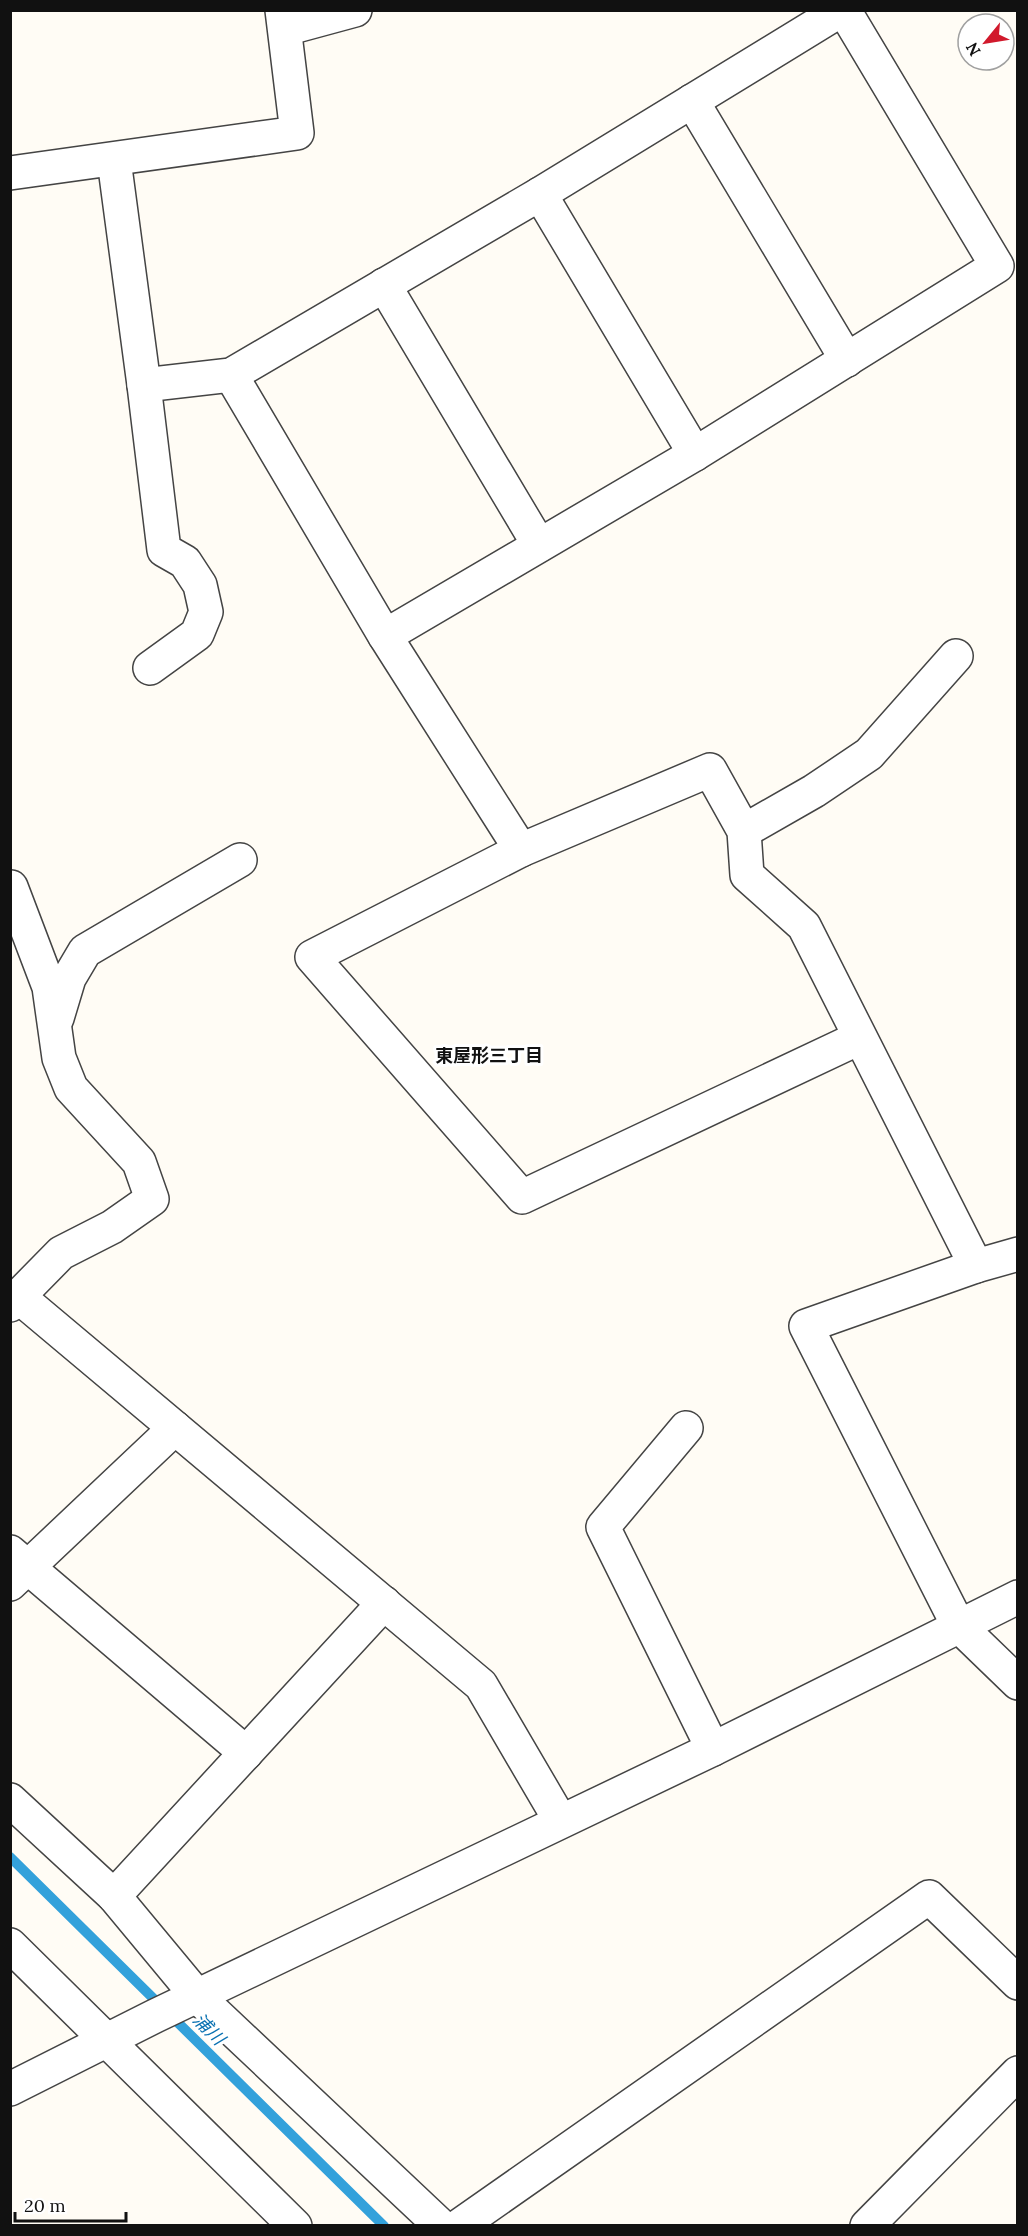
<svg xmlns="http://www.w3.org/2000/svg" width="1028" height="2236" viewBox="0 0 1028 2236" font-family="Lora,'Noto Sans JP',serif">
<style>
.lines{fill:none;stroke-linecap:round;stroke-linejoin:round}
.stream{stroke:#33a1db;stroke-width:10}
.minor-casing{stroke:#444;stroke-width:36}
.tertiary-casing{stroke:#444;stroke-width:36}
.minor{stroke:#fff;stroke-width:33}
.tertiary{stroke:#fff;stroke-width:33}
.labels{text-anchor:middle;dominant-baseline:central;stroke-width:6;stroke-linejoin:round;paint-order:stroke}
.neighbourhood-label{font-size:18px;font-weight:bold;fill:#111;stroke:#fff}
.water-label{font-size:18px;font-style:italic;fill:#0b72b2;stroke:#fff}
</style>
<rect width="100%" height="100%" fill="#fffcf5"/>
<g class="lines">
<polyline class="stream" points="10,1857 384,2226"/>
<g class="minor-casing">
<g id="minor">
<polyline points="285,29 355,10"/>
<polyline points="692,101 847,360"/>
<polyline points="114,160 144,385 231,375 540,194 841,10"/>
<polyline points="10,173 297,133 282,10"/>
<polyline points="540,194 695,454"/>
<polyline points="384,285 539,545"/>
<polyline points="231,375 385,636 521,850"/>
<polyline points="144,385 164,550 185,562 200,585 206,612 197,634 150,668"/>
<polyline points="385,636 695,454 997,266 844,10"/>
<polyline points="744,831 814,791 869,754 956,656"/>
<polyline points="57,1018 69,978 85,951 240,860"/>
<polyline points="859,1038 522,1197 312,957 521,850 710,770 744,831 747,875 804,926 976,1266"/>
<polyline points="1018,1254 976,1266 806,1326 958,1625 1018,1683"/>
<polyline points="19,1297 481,1685 560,1820"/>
<polyline points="10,1305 61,1253 112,1227 152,1199 139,1162 71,1088 59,1058 49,987 11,887"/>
<polyline points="686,1428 603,1527 713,1749"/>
<polyline points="10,1552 246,1753"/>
<polyline points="10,1584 175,1428"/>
<polyline points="10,1800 114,1896 197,1996 441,2226"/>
<polyline points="114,1896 384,1603"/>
<polyline points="10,1945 295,2226"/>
<polyline points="459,2226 929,1897 1018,1983"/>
<polyline points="867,2226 1018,2073"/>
</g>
</g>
<g class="tertiary-casing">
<polyline id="tertiary" points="10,2089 155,2016 713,1749 1018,1597"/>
</g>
<use href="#minor" class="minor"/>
<use href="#tertiary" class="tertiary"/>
</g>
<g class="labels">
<g class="neighbourhood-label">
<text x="489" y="1055">東屋形三丁目</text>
</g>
<g class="water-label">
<text transform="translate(209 2029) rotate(45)">浦川</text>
</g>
</g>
<rect width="1028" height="2236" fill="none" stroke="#111111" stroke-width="24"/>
<g transform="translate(986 42) rotate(240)"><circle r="28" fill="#ffffff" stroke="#a0a0a0" stroke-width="1.5"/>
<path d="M0-4.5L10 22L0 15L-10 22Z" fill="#d1192c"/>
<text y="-9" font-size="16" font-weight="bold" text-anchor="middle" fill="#111111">N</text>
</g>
<path d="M15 2212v9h111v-9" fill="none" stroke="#111111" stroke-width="3"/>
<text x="24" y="2212" font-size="18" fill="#111111" stroke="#ffffff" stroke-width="4.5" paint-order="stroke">20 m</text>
</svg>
